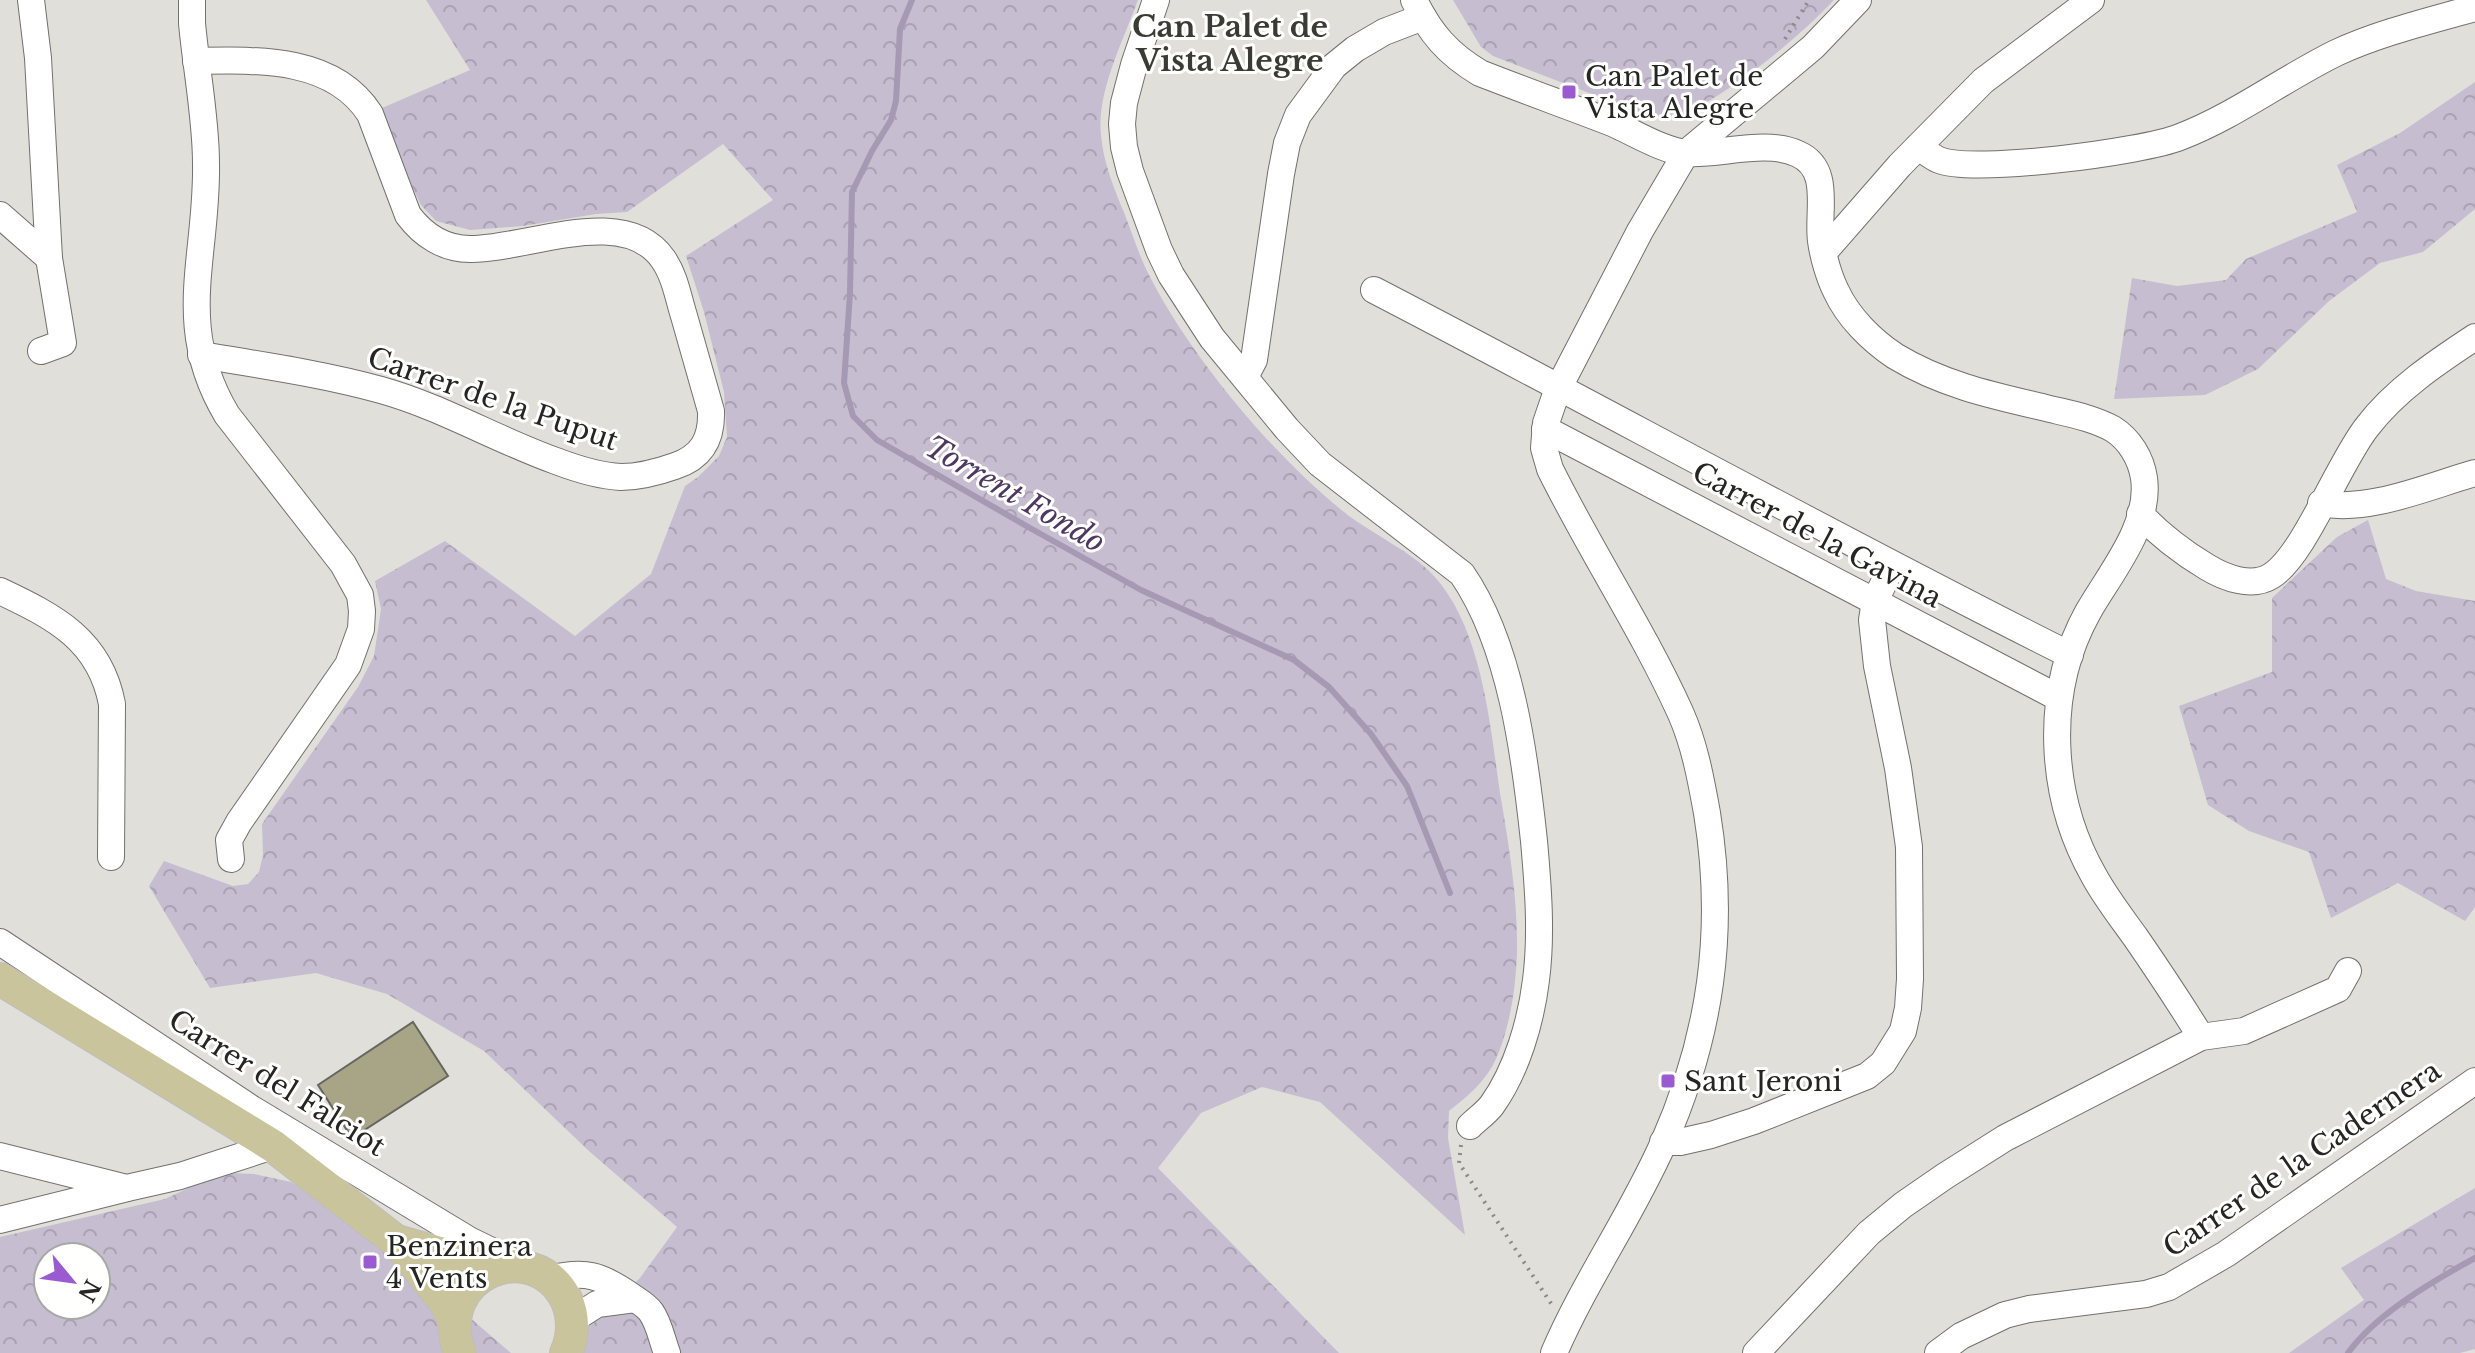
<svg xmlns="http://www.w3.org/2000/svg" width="2475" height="1353" viewBox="0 0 2475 1353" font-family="'Libre Baskerville',serif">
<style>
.forest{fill:url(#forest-crowns);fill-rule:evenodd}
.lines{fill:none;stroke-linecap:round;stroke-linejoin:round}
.stream{stroke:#a699b4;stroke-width:6}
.building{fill:#a8a587;stroke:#666661;stroke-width:2}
.minor-casing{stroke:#72716d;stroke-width:28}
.major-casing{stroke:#bebebd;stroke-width:34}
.path{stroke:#8b8a87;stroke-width:4;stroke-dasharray:2 6;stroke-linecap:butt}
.minor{stroke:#fff;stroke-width:26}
.major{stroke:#c9c49b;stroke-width:32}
.poi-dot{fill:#9a5ad0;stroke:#fffffe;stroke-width:3}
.labels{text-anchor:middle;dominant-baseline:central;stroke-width:6;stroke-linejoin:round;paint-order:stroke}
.poi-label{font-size:28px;fill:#252523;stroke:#fffffe;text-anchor:start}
.street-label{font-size:28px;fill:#252523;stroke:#fffffe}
.neighbourhood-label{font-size:30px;font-weight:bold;fill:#3b3b36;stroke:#fffffe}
.water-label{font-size:30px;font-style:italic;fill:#4e3862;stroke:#fffffe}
</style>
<defs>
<pattern id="forest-crowns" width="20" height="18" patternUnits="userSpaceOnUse" patternTransform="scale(2)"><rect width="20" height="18" fill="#c6bdd1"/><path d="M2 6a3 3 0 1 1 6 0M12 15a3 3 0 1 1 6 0" fill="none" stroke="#aaa2b3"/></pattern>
</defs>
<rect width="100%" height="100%" fill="#e0dfda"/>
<g class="forest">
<path d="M 426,0 L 1138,0 C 1124,39 1096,93 1101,135 C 1103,162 1115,191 1125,215 C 1132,233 1138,252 1146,269 C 1186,351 1272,455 1344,512 C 1370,533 1411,551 1433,575 C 1482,627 1490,725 1500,793 C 1509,846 1518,899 1517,952 C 1516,987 1510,1027 1496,1059 C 1486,1081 1468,1096 1449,1111 L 1448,1138 L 1465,1235 L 1320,1102 L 1262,1087 L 1201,1113 L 1158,1168 L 1339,1353 L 561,1353 L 640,1278 L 677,1227 L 590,1152 L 484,1051 L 387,994 L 316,973 L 210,988 L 149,886 L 164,861 L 233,886 L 248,884 L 259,872 L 263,855 L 262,824 L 358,687 L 374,656 L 381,609 L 375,581 L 445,541 L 575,636 L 651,574 L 685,486 L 698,477 L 719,456 L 727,437 L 724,392 L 704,312 L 686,256 L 773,200 L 723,144 L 627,212 L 596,214 L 523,226 L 470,230 L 436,221 L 421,205 L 405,172 L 382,108 L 470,70 Z"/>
<path d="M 1453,0 L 1834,0 C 1795,41 1725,99 1672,119 L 1639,112 L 1493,56 L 1481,47 Z"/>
<polygon points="2475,82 2475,209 2423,252 2380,263 2329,301 2258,369 2205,395 2114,399 2132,278 2177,286 2226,280 2246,259 2357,212 2337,165 2400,133"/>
<polygon points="2368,520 2386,579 2416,591 2475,601 2475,907 2465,921 2398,883 2331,918 2309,852 2249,831 2208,805 2179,706 2272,672 2272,598 2337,537"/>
<path d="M 229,1173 L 254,1174 L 291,1182 L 334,1207 L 382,1242 L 511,1353 L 0,1353 L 0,1237 L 165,1199 L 201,1182 ZM 48,1257 L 96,1257 L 96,1305 L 48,1305 Z"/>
<polygon points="2475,1188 2475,1349 2460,1353 2289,1353 2364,1300 2341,1268"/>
</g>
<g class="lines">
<g class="stream">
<polyline points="912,0 900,29 896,101 891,120 872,151 852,192 850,293 844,383 853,416 877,440 1030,528 1141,590 1294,660 1329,687 1371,734 1407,786 1450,893"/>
<path d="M 2348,1353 C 2376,1314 2433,1281 2475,1258"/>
</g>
</g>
<polygon class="building" points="413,1022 448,1076 352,1138 318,1085"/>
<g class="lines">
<g class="minor-casing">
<g id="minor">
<polyline points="31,0 38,58 49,258"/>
<path d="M 192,0 L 192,23 C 196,68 206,118 206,163 C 208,257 173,325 227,415 L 343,564 L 360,595 L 362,611 L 361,629 L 348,665 L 239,822 L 229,840 L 231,859"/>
<path d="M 1156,0 L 1134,65 L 1124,103 L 1122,124 L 1124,147 L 1130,171 L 1159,250 L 1171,275 L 1212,338 L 1287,429 L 1320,464 L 1462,574 C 1511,645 1525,756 1534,841 C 1538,886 1542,934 1536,980 C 1531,1021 1517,1070 1492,1105 C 1486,1113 1477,1119 1470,1126"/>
<path d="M 1414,0 C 1430,33 1448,54 1480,73 C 1523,90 1568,106 1612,123 C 1633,132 1665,152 1688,153 C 1720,155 1767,139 1798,154 C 1832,169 1817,211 1821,241 C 1823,256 1829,277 1836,291 C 1848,317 1871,340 1895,356 C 1941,384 1990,395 2042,407 C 2065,413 2091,417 2113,429 C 2129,439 2141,458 2144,478 C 2151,526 2110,573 2088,612 C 2043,693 2049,797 2094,876 C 2106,898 2121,917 2136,938 C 2158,970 2180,1003 2201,1037"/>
<path d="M 196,61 C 256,60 333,56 370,114 L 408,215 C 423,235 444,249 470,249 C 525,250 624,203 663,259 C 675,276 678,297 684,316 C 693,348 702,379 711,411 C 712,439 702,457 675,466 C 658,472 639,477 621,477 C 599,476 577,469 556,461 C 497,440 442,407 381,390 C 323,374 261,365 201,355"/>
<path d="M 1918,147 C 1925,151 1932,157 1939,160 C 1973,174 2143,152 2180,137 C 2235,116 2283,79 2336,53 C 2379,33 2429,21 2475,8"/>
<polyline points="0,215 49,258 63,343 41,351"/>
<polyline points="1824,252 1900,165 1983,81 2091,0"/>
<path d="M 1374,290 C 1607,411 1836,538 2070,655"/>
<polyline points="1245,377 1254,360 1281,174 1287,143 1298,115 1334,66 1355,49 1384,32 1423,17"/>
<polyline points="1545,429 2059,698"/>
<path d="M 2321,503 C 2368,513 2429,486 2475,473"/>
<path d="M 2140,514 C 2160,535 2182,552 2207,567 C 2225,578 2252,588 2271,576 C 2304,556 2339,462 2367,427 C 2395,390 2437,362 2475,337"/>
<path d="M 0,591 C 55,617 100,640 112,704 L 111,857"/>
<polyline points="0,942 252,1109 469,1240 516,1263"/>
<polyline points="1663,1142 1680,1142 1711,1135 1754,1121 1867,1076 1883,1063 1903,1031 1908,1008 1910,979 1909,847 1898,768 1877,666 1872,620 1875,601 1892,566"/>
<polyline points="0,1156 127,1188 180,1176 273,1146"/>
<polyline points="0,1220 124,1189"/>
<path d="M 549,1279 C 585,1270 601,1275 631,1296 C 638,1301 646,1305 651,1312 C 659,1323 662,1340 667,1353"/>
<polyline points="572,1320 597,1304 635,1299"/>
<path d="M 1554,1353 C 1585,1281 1631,1216 1663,1144 C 1711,1036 1726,930 1707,813 C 1701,780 1695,746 1681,714 C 1643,630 1591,552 1550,469 L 1544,448 L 1546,423 L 1557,391 L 1640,231 L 1686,153 L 1813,47 L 1858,0"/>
<polyline points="1756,1353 1869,1233 1903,1205 1945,1176 2005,1138 2201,1037 2244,1031 2338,989 2348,971"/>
<polyline points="1938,1353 1961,1336 2005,1315 2029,1309 2146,1294 2169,1287 2226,1254 2475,1081"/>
</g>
</g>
<g class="major-casing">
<g id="major">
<polyline points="0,979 273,1146 396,1241 446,1303 454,1321"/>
<polyline points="396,1241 497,1269"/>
<path d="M 460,1353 C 431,1275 532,1233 566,1299 C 574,1316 574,1336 566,1353"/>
</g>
</g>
<g class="path">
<polyline points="1785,39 1809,0"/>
<polyline points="1461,1145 1459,1163 1552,1305"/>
</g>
<use href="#minor" class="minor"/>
<use href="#major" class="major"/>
</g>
<g class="poi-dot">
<rect x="1561" y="84" width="16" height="16" rx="4"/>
<rect x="1660" y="1073" width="16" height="16" rx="4"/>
<rect x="362" y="1254" width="16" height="16" rx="4"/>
</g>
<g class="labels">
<g class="poi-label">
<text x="1585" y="76">Can Palet de<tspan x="1585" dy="32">Vista Alegre</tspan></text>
<text x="1684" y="1081">Sant Jeroni</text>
<text x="386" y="1246">Benzinera<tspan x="386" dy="32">4 Vents</tspan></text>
</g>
<g class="street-label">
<text transform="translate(493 399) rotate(19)">Carrer de la Puput</text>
<text transform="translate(1817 535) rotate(28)">Carrer de la Gavina</text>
<text transform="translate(277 1083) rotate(32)">Carrer del Falciot</text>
<text transform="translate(2302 1159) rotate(-34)">Carrer de la Cadernera</text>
</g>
<g class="neighbourhood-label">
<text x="1230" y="26">Can Palet de<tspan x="1230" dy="34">Vista Alegre</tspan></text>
</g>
<g class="water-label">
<text transform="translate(1015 494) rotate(30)">Torrent Fondo</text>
</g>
</g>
<g transform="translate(72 1281) rotate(119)"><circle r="38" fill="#fffffe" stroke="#a8a8a6" stroke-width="2"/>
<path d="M0-6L14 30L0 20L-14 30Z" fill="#9a5ad0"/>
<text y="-12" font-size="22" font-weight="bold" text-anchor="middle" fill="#252523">N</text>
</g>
</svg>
